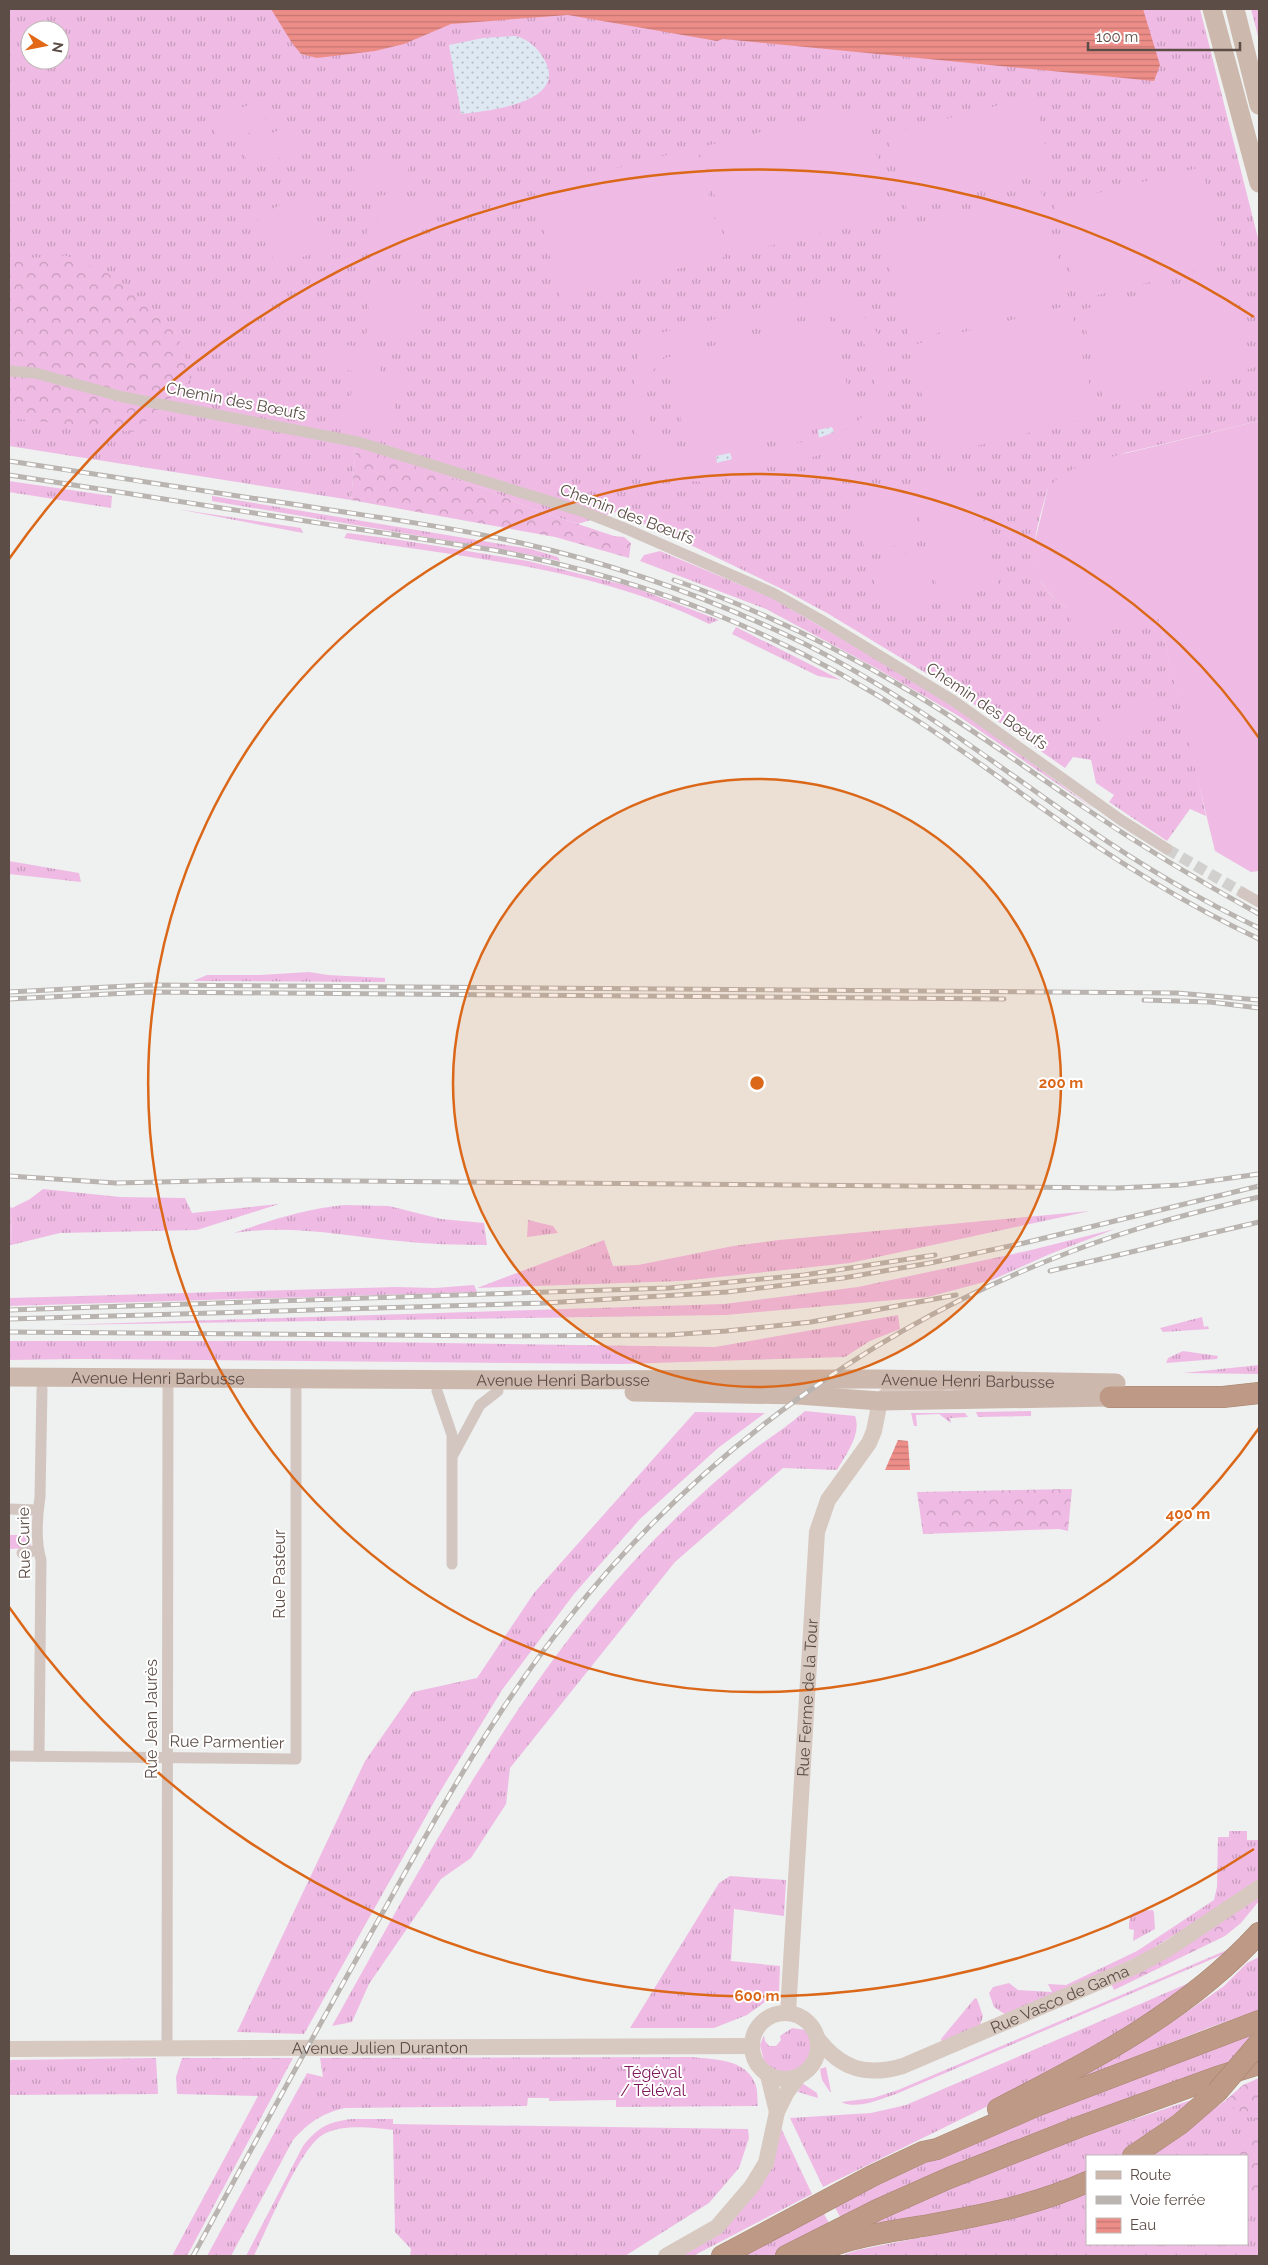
<svg xmlns="http://www.w3.org/2000/svg" width="1268" height="2265" viewBox="0 0 1268 2265" font-family="Raleway,sans-serif">
<style>
.grass{fill:url(#grass-tufts);fill-rule:evenodd}
.forest{fill:url(#forest-crowns)}
.sand{fill:url(#sand-dots)}
.pitch{fill:#efbbe4;fill-rule:evenodd}
.water{fill:url(#water-rules)}
.lines{fill:none;stroke-linecap:round;stroke-linejoin:round}
.street-tunnel{stroke:#d1d0ce;stroke-width:11;stroke-dasharray:11 5.5;stroke-linecap:butt}
.highway-casing{stroke:#a98570;stroke-width:22}
.street{stroke:#d3c6c1;stroke-width:11}
.secondary{stroke:#d7c8c0;stroke-width:16}
.primary{stroke:#cdb8ad;stroke-width:19}
.highway{stroke:#be9985;stroke-width:21}
.rail-casing{stroke:#b9b4b0;stroke-width:5}
.rail{stroke:#fff;stroke-width:3;stroke-dasharray:9;stroke-linecap:butt}
.highway-bridge-casing{stroke:#a98570;stroke-width:22;stroke-linecap:butt}
.highway-bridge{stroke:#be9985;stroke-width:21}
.ring{fill:none;stroke:#db6719;stroke-width:2.5}
.labels{text-anchor:middle;dominant-baseline:central;stroke-width:4;stroke-linejoin:round;paint-order:stroke}
.street-label{font-size:16px;fill:#5c4d46;stroke:#fff}
.park-label{font-size:16px;fill:#7e165b;stroke:#fff}
.centre{fill:#db6719;stroke:#fff;stroke-width:2.5}
.ring-label{font-size:15px;text-anchor:middle;font-weight:bold;fill:#db6719;stroke:#fff;stroke-width:4;stroke-linejoin:round;paint-order:stroke}
</style>
<defs>
<pattern id="grass-tufts" width="24" height="20" patternUnits="userSpaceOnUse" patternTransform="scale(1.25)"><rect width="24" height="20" fill="#efbbe4"/><path d="M3 7l-1-3M5 7V3M7 7l1-3M15 17l-1-3M17 17v-4M19 17l1-3" fill="none" stroke="#c59abb"/></pattern>
<pattern id="forest-crowns" width="20" height="18" patternUnits="userSpaceOnUse" patternTransform="scale(1.25)"><rect width="20" height="18" fill="#efbbe4"/><path d="M2 6a3 3 0 1 1 6 0M12 15a3 3 0 1 1 6 0" fill="none" stroke="#c59abb"/></pattern>
<pattern id="sand-dots" width="8" height="8" patternUnits="userSpaceOnUse" patternTransform="scale(1.25)"><rect width="8" height="8" fill="#dee8f2"/><path d="M2 2h.1M6 6h.1" fill="none" stroke="#b7bec6" stroke-width="1.8" stroke-linecap="round"/></pattern>
<pattern id="water-rules" width="6" height="5" patternUnits="userSpaceOnUse" patternTransform="scale(1.25)"><rect width="6" height="5" fill="#ed8d88"/><path d="M0 2.5h6" fill="none" stroke="#c37571"/></pattern>
</defs>
<rect width="100%" height="100%" fill="#eef1f0"/>
<g class="grass">
<path d="M 9,9 L 1200,9 L 1259,242 L 1259,421 L 1125,453 L 1048,488 C 1035,534 1018,577 1068,608 L 1159,619 L 1192,752 L 1206,816 L 1190,809 L 1167,841 L 1109,802 L 1114,795 L 1096,783 L 1091,760 L 1073,757 L 1065,768 L 952,689 L 827,613 L 784,590 L 674,537 L 616,512 L 578,524 L 530,508 L 488,490 L 356,448 L 351,500 L 9,446 ZM 30,30 L 60,30 L 60,60 L 30,60 Z"/>
<polygon points="1251,9 1259,9 1259,40"/>
<polygon points="9,481 112,496 111,508 9,492"/>
<polygon points="212,496 531,549 558,557 560,561 522,553 212,501"/>
<polygon points="177,509 301,528 303,533"/>
<path d="M 347,533 L 394,539 L 528,561 L 633,587 L 719,620 L 709,624 C 596,568 467,558 344,538 Z"/>
<polygon points="660,551 770,597 839,637 949,702 1097,811 957,715 876,668 766,609 640,561 644,555"/>
<polygon points="736,627 841,680 818,676 732,634"/>
<polygon points="9,861 79,873 81,882 9,874"/>
<polygon points="309,972 328,975 385,978 385,982 193,981 207,975 260,975"/>
<polygon points="43,1189 120,1197 185,1198 192,1213 279,1204 197,1230 60,1233 11,1245 12,1208 30,1199"/>
<path d="M 344,1205 L 389,1206 L 441,1219 L 484,1223 L 487,1245 C 458,1245 428,1244 399,1241 C 344,1236 290,1224 234,1233 C 271,1220 305,1209 344,1205 Z"/>
<polygon points="1090,1211 850,1263 681,1281 477,1288 604,1240 613,1266 638,1265 733,1246 779,1240"/>
<polygon points="528,1220 553,1226 558,1233 527,1237"/>
<polygon points="1115,1229 1050,1254 992,1280 928,1297 726,1315 59,1325 724,1304 858,1287 1027,1251"/>
<polygon points="474,1285 477,1292 9,1306 9,1298 397,1287 435,1288"/>
<polygon points="898,1315 900,1329 870,1341 845,1357 622,1364 81,1359 9,1360 9,1341 308,1341 715,1347"/>
<polygon points="1202,1317 1204,1327 1208,1326 1209,1329 1163,1332 1160,1328"/>
<polygon points="1183,1351 1218,1356 1217,1359 1166,1363 1168,1358"/>
<polygon points="1259,1365 1259,1374 1183,1373"/>
<path d="M 805,1411 L 855,1416 C 862,1434 846,1454 837,1470 L 783,1468 L 675,1562 L 510,1768 L 506,1804 L 471,1858 L 441,1879 L 369,1984 L 352,2022 L 332,2026 C 418,1873 500,1715 615,1582 C 653,1539 698,1495 742,1459 C 762,1442 785,1429 805,1411 Z"/>
<polygon points="1031,1411 1031,1416 978,1417 976,1412"/>
<polygon points="695,1412 765,1413 718,1448 640,1519 574,1594 502,1690 438,1795 304,2034 237,2032 365,1761 413,1692 477,1678 534,1593"/>
<polygon points="911,1413 965,1413 968,1417 950,1418 951,1423 939,1414 916,1415 917,1426 914,1426"/>
<polygon points="9,1535 30,1535 31,1548 9,1549"/>
<polygon points="1229,1831 1247,1831 1247,1840 1259,1840 1259,1881 1144,1954 1006,2015 994,2007 989,1993 993,1987 1009,1983 1018,1990 1052,1992 1048,1984 1066,1985 1137,1951 1214,1900 1217,1887 1218,1837 1229,1837"/>
<polygon points="730,1876 786,1880 784,1916 734,1909 731,1961 780,1966 779,1992 747,2015 714,2028 630,2028 719,1883"/>
<path d="M 1153,1910 L 1154,1913 L 1155,1929 L 1133,1941 L 1134,1930 L 1129,1929 C 1129,1909 1135,1911 1153,1910 Z"/>
<path d="M 1234,1947 L 1238,1948 L 896,2094 C 881,2099 857,2110 841,2102 L 873,2098 L 898,2090 Z"/>
<polygon points="1259,1957 1259,2010 1208,2028 1062,2086 1171,2023 1224,1986 1247,1963"/>
<polygon points="1205,1976 1157,2013 1049,2076 823,2187 790,2118 871,2113 906,2105"/>
<polygon points="975,1998 977,1999 983,2016 980,2025 942,2043 941,2039"/>
<path d="M 792,2028 L 806,2030 C 824,2061 787,2087 764,2061 L 760,2045 L 764,2035 L 765,2041 L 769,2046 L 776,2046 L 781,2040 L 780,2036 Z"/>
<polygon points="1259,2031 1224,2071 842,2220 834,2206 959,2147"/>
<path d="M 692,2057 C 714,2060 744,2058 755,2083 C 758,2090 757,2098 758,2106 L 616,2107 L 616,2100 L 549,2101 L 549,2098 L 528,2098 L 527,2106 L 345,2108 C 322,2113 308,2123 293,2140 L 231,2256 L 207,2256 L 307,2073 L 323,2077 L 320,2058 Z"/>
<polygon points="156,2058 158,2094 9,2095 9,2060"/>
<polygon points="182,2058 293,2058 187,2256 172,2256 258,2096 177,2094 176,2077"/>
<polygon points="826,2067 831,2092 830,2092 822,2080 820,2069"/>
<polygon points="802,2083 817,2093 818,2098 798,2092"/>
<polygon points="1259,2090 1259,2256 840,2256 858,2250 963,2229 1087,2192 1087,2244 1247,2244 1247,2156 1150,2156 1226,2100"/>
<polygon points="1203,2096 1145,2142 1120,2156 1087,2156 1087,2176 1023,2198 847,2231 1037,2152"/>
<path d="M 352,2119 L 393,2119 L 393,2124 L 748,2129 L 749,2138 L 739,2168 L 709,2203 L 625,2256 L 410,2256 L 411,2249 L 395,2232 L 393,2130 C 372,2128 340,2123 321,2136 C 299,2151 267,2229 254,2256 L 246,2256 L 303,2146 C 318,2127 328,2122 352,2119 Z"/>
<polygon points="780,2126 812,2194 693,2256 681,2256 710,2239"/>
<polygon points="823,2212 830,2225 773,2256 738,2256"/>
</g>
<g class="forest">
<polygon points="67,256 116,277 177,334 192,378 134,432 18,419 9,416 9,323 20,322 9,319 9,262 29,258"/>
<polygon points="356,447 488,490 530,508 614,536 624,537 631,543 629,558 555,537 351,500"/>
<polygon points="9,1206 12,1208 11,1245 9,1245"/>
<polygon points="1072,1489 1068,1531 1059,1529 923,1534 917,1492"/>
<polygon points="1259,1897 1259,1901 1241,1923 1225,1936 1114,1990 1110,1981"/>
<polygon points="1259,2078 1259,2119 1258,2120 1236,2111 1226,2100 1243,2085"/>
<polygon points="1259,2133 1259,2191 1247,2218 1247,2156 1234,2156 1247,2140"/>
<polygon points="1089,2244 1105,2244 1094,2256 1089,2256"/>
<polygon points="1114,2244 1126,2244 1119,2256 1113,2256 1110,2251"/>
</g>
<g class="sand">
<path d="M 515,36 C 528,39 537,47 544,59 C 570,103 487,111 461,114 L 449,45 L 483,38 Z"/>
<polygon points="832,427 834,432 819,438 818,430"/>
<polygon points="730,453 732,459 717,463 716,456"/>
</g>
<g class="pitch">
<polygon points="1034,96 1051,171 907,210 887,134"/>
<polygon points="258,101 268,125 220,145 210,121"/>
<polygon points="864,106 892,215 730,256 702,147"/>
<polygon points="289,126 299,150 251,170 241,146"/>
<polygon points="697,147 724,257 560,299 534,190"/>
<polygon points="355,159 409,164 406,190 353,185"/>
<polygon points="1202,167 1226,263 1078,300 1054,204"/>
<polygon points="1041,191 1069,300 910,340 880,233"/>
<polygon points="306,194 328,246 277,268 256,216"/>
<polygon points="379,195 431,200 429,226 421,225 419,251 365,246 368,220 377,221"/>
<polygon points="1228,272 1253,368 1105,406 1081,310"/>
<polygon points="371,284 423,289 418,342 366,337"/>
<path d="M 849,285 L 856,310 L 872,324 L 882,342 L 885,352 L 890,380 L 887,406 L 882,417 L 864,438 L 841,450 L 707,482 C 658,483 629,447 631,400 C 631,389 639,369 639,363 C 638,355 635,347 633,340 ZM 811,314 L 828,316 L 665,358 L 692,461 L 856,419 L 829,316 C 871,328 890,387 859,420 C 852,428 841,431 832,434 C 806,441 780,448 754,454 C 734,459 714,467 694,464 C 649,456 630,386 665,356 C 673,350 683,347 693,344 Z"/>
<polygon points="1070,305 1097,415 938,456 909,346"/>
<polygon points="330,344 382,348 380,374 407,376 404,402 395,401 393,427 340,422 343,396 351,396 353,371 328,368"/>
<polygon points="1259,421 1259,871 1251,872 1215,851 1159,619 1075,639 1068,608 1058,602 1046,589 1036,573 1033,549 1048,488 1062,474 1090,462"/>
<polygon points="969,468 999,586 941,602 910,483"/>
<polygon points="907,485 921,539 866,553 852,499"/>
<polygon points="922,550 936,602 883,616 869,564"/>
<polygon points="1153,700 1158,727 1105,739 1099,713"/>
</g>
<g class="water">
<polygon points="271,9 1143,9 1160,65 1154,81 723,39 717,41 568,15 451,24 404,44 375,51 317,58 301,54 292,43"/>
<polygon points="898,1440 908,1441 910,1470 885,1470"/>
</g>
<g class="lines">
<polyline class="street-tunnel" points="1167,849 1243,893"/>
<g class="highway-casing">
<g id="highway">
<polyline points="1110,1397 1223,1397 1259,1393"/>
<path d="M 998,2109 C 1092,2061 1188,2011 1259,1933"/>
<polyline points="1133,2156 1180,2124 1217,2092"/>
<path d="M 821,2250 C 854,2236 893,2231 929,2225 C 983,2215 1036,2205 1087,2182"/>
<polyline points="722,2256 872,2176 923,2152 937,2149 1036,2106 1259,2021"/>
<polyline points="786,2256 877,2210 949,2178 1079,2127 1217,2077 1259,2064"/>
</g>
</g>
<g class="street">
<polyline points="9,371 35,373 123,397 358,442 581,511 622,527 773,593 821,620 954,701 1121,820 1167,849"/>
<polyline points="1243,893 1259,902"/>
<polyline points="437,1391 452,1435 452,1564"/>
<polyline points="453,1455 480,1405 498,1391"/>
<polyline points="9,1509 38,1510"/>
<polyline points="22,1553 38,1550"/>
<polyline points="9,1756 296,1759 296,1389"/>
<path d="M 39,1756 L 41,1560 C 35,1540 37,1517 40,1497 L 42,1389"/>
<polyline points="167,2049 168,1389"/>
</g>
<g class="secondary">
<path id="s1" d="M 788,2012 L 817,1532 L 828,1500 L 869,1443 L 874,1431 L 880,1401 L 891,1391 L 920,1391 L 943,1382"/>
<circle cx="785" cy="2046" r="33"/>
<path id="s2" d="M 817,2038 C 841,2069 866,2077 903,2066 L 1134,1967 L 1166,1950 L 1259,1888"/>
<path id="s3" d="M 9,2049 L 752,2046"/>
<polyline points="768,2075 777,2112"/>
<polyline points="666,2256 717,2227 752,2186 766,2163 777,2112 787,2092 798,2077"/>
</g>
<g class="primary">
<polyline points="1212,9 1259,183"/>
<polyline points="1235,9 1259,105"/>
<path id="s4" d="M 9,1377 L 526,1380 L 876,1379 L 1116,1383"/>
<polyline points="634,1392 798,1395 880,1401 1110,1397"/>
</g>
<use href="#highway" class="highway"/>
<g class="rail-casing">
<g id="rail">
<path d="M 9,461 C 105,476 202,491 299,505 C 373,517 447,526 521,543 C 618,565 713,599 803,643 C 903,693 991,761 1083,825 C 1139,864 1198,899 1259,928"/>
<path d="M 9,475 L 493,550 C 648,579 786,634 918,721 C 961,749 1001,779 1043,809 C 1111,858 1183,903 1259,939"/>
<path d="M 674,580 C 755,608 832,645 906,689 C 968,725 1025,768 1085,808 C 1141,846 1199,881 1259,914"/>
<polyline points="9,992 148,985 1177,993 1259,1000"/>
<polyline points="9,999 149,992 1004,999"/>
<polyline points="1144,1000 1210,1002 1259,1008"/>
<polyline points="9,1176 116,1183 245,1180 1117,1188 1181,1185 1259,1174"/>
<polyline points="1050,1271 1259,1222"/>
<polyline points="9,1310 669,1288 804,1275 935,1255"/>
<polyline points="9,1319 545,1303 727,1292 843,1278 930,1263 1024,1243 1259,1186"/>
<polyline points="9,1332 507,1336 668,1335 726,1331 811,1322 956,1295"/>
<path d="M 193,2256 C 257,2139 321,2021 387,1905 C 442,1806 497,1707 568,1619 C 698,1454 874,1326 1070,1252 C 1132,1228 1195,1212 1259,1197"/>
</g>
</g>
<use href="#rail" class="rail"/>
<g class="highway-bridge-casing">
<polyline id="highway-bridge" points="1217,2092 1259,2043"/>
</g>
<use href="#highway-bridge" class="highway-bridge"/>
</g>
<circle cx="757" cy="1083" r="304" fill="#db6719" fill-opacity=".12"/>
<g class="ring">
<circle cx="757" cy="1083" r="304"/>
<path d="M1259 1428A609 609 0 1 1 1259 738"/>
<path d="M1254 1849A913 913 0 0 1 9 1607M9 559A913 913 0 0 1 1254 317"/>
</g>
<g class="labels">
<g class="street-label">
<text transform="translate(236 401) rotate(11)">Chemin des Bœufs</text>
<text transform="translate(627 514) rotate(21)">Chemin des Bœufs</text>
<text transform="translate(987 706) rotate(34)">Chemin des Bœufs</text>
<text stroke="none"><textPath href="#s4" startOffset="149">Avenue Henri Barbusse</textPath></text>
<text stroke="none"><textPath href="#s4" startOffset="554">Avenue Henri Barbusse</textPath></text>
<text stroke="none"><textPath href="#s4" startOffset="959">Avenue Henri Barbusse</textPath></text>
<text transform="translate(24 1543) rotate(-91)">Rue Curie</text>
<text transform="translate(279 1574) rotate(-90)">Rue Pasteur</text>
<text stroke="none"><textPath href="#s1" startOffset="315">Rue Ferme de la Tour</textPath></text>
<text transform="translate(151 1719) rotate(-90)">Rue Jean Jaurès</text>
<text transform="translate(227 1742) rotate(1)">Rue Parmentier</text>
<text stroke="none"><textPath href="#s2" startOffset="268">Rue Vasco de Gama</textPath></text>
<text stroke="none"><textPath href="#s3" startOffset="371">Avenue Julien Duranton</textPath></text>
</g>
<g class="park-label">
<text x="653" y="2072">Tégéval<tspan x="653" dy="18">/ Téléval</tspan></text>
</g>
</g>
<circle cx="757" cy="1083" r="8" class="centre"/>
<g class="ring-label">
<text x="1061" y="1088">200 m</text>
<text x="1188" y="1519">400 m</text>
<text x="757" y="2001">600 m</text>
</g>
<rect width="1268" height="2265" fill="none" stroke="#5c4d46" stroke-width="20"/>
<rect x="1086" y="2155" width="162" height="90" fill="#ffffff" stroke="#beb8b5"/>
<rect x="1096" y="2171" width="25" height="8" fill="#cdb8ad" stroke="#beb8b5"/>
<text x="1130" y="2180" font-size="15" fill="#5c4d46">Route</text>
<rect x="1096" y="2196" width="25" height="8" fill="#b9b4b0" stroke="#beb8b5"/>
<text x="1130" y="2205" font-size="15" fill="#5c4d46">Voie ferrée</text>
<rect x="1096" y="2218" width="25" height="15" fill="url(#water-rules)" stroke="#beb8b5"/>
<text x="1130" y="2230" font-size="15" fill="#5c4d46">Eau</text>
<g transform="translate(45 45) rotate(100)"><circle r="24" fill="#ffffff" stroke="#beb8b5"/>
<path d="M0-4L9 19L0 12L-9 19Z" fill="#e26817"/>
<text y="-8" font-size="14" font-weight="bold" text-anchor="middle" fill="#5c4d46">N</text>
</g>
<path d="M1088 42v8h152v-8" fill="none" stroke="#5c4d46" stroke-width="2.5"/>
<text x="1096" y="42" font-size="15" fill="#5c4d46" stroke="#ffffff" stroke-width="4" paint-order="stroke">100 m</text>
</svg>
